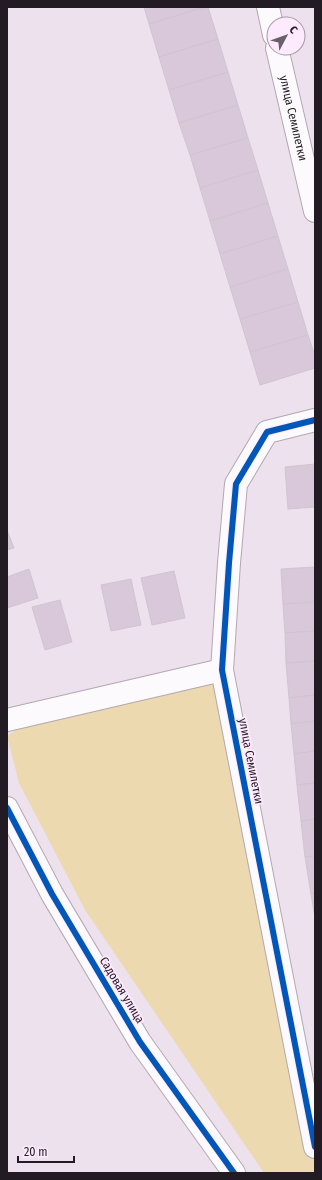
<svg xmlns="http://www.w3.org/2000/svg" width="322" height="1180" viewBox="0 0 322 1180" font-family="'Fira Sans Condensed',sans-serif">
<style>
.green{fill:#ecd9af}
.building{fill:#d9c8d9;stroke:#cfc5cf}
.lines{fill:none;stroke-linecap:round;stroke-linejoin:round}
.minor-casing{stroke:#b2a8b2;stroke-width:24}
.minor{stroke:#fcfafc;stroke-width:22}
.cycleway-casing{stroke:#feeafd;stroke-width:8}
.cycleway{stroke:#0057b8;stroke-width:6}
.labels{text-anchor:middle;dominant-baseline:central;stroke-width:3.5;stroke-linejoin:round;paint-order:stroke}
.street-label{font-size:12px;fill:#231b23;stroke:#feeafd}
</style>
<rect width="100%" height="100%" fill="#ede1ed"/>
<polygon class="green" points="216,675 315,1120 315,1173 264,1173 85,910 19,783 7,736 29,722"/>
<g class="building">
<polygon points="144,7 205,7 149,24"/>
<polygon points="205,7 208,7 218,39 159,57 149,24"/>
<polygon points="218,39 228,72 169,90 159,57"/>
<polygon points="228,72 238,105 179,123 169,90"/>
<polygon points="238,105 248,138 190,155 179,123"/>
<polygon points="248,138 258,170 200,188 190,155"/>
<polygon points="258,170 268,203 210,221 200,188"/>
<polygon points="268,203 278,236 220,254 210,221"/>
<polygon points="278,236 288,269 230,287 220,254"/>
<polygon points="288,269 298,302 240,319 230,287"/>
<polygon points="298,302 308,335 250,352 240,319"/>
<polygon points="308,335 315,356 315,368 260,385 250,352"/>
<polygon points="315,464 315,507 288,509 285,467"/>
<polygon points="7,530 14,548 7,550"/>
<polygon points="315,567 315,602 283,604 281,569"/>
<polygon points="29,569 38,598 7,608 7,577"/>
<polygon points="174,571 185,618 152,625 141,578"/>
<polygon points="131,579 141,625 111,631 101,585"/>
<polygon points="60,600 72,642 45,650 32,607"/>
<polygon points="315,602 315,631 285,633 283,604"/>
<polygon points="315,631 315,661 286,663 285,633"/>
<polygon points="315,661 315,695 289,698 286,663"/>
<polygon points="315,695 315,721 291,724 289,698"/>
<polygon points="315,721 315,751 294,754 291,724"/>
<polygon points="315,751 315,783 297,785 294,754"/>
<polygon points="315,783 315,819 301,821 297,785"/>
<polygon points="315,819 315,856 305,857 301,821"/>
<polygon points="315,856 315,893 311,894 305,857"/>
<polygon points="315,893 315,918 311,894"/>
</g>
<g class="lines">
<g class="minor-casing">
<g id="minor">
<polyline points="268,7 274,35"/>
<path id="s1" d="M 277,48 L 315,211"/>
<polyline points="315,420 267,432 236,484 229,563 222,670 315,1147"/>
<polyline points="7,720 222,670"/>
<polyline points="7,808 52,894 140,1042 234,1173"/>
</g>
</g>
<use href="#minor" class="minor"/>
<g class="cycleway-casing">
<g id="cycleway">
<polyline points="315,420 267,432 236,484 229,563 222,670 315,1147"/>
<polyline points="7,808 52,894 140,1042 234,1173"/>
</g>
</g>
<use href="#cycleway" class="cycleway"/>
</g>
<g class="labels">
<g class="street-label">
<text stroke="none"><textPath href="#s1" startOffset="72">улица Семилетки</textPath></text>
<text transform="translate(251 761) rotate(79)">улица Семилетки</text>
<text transform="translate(122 990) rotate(59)">Садовая улица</text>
</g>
</g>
<rect width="322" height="1180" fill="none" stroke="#231b23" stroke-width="16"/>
<g transform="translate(286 36) rotate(49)"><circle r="19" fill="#feeafd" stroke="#a697a6"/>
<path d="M0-3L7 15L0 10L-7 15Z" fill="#6a606a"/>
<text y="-6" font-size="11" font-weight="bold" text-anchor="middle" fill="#231b23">С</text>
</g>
<path d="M18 1156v6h56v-6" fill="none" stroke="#231b23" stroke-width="2"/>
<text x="24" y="1156" font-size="12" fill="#231b23" stroke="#feeafd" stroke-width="3" paint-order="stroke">20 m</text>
</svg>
